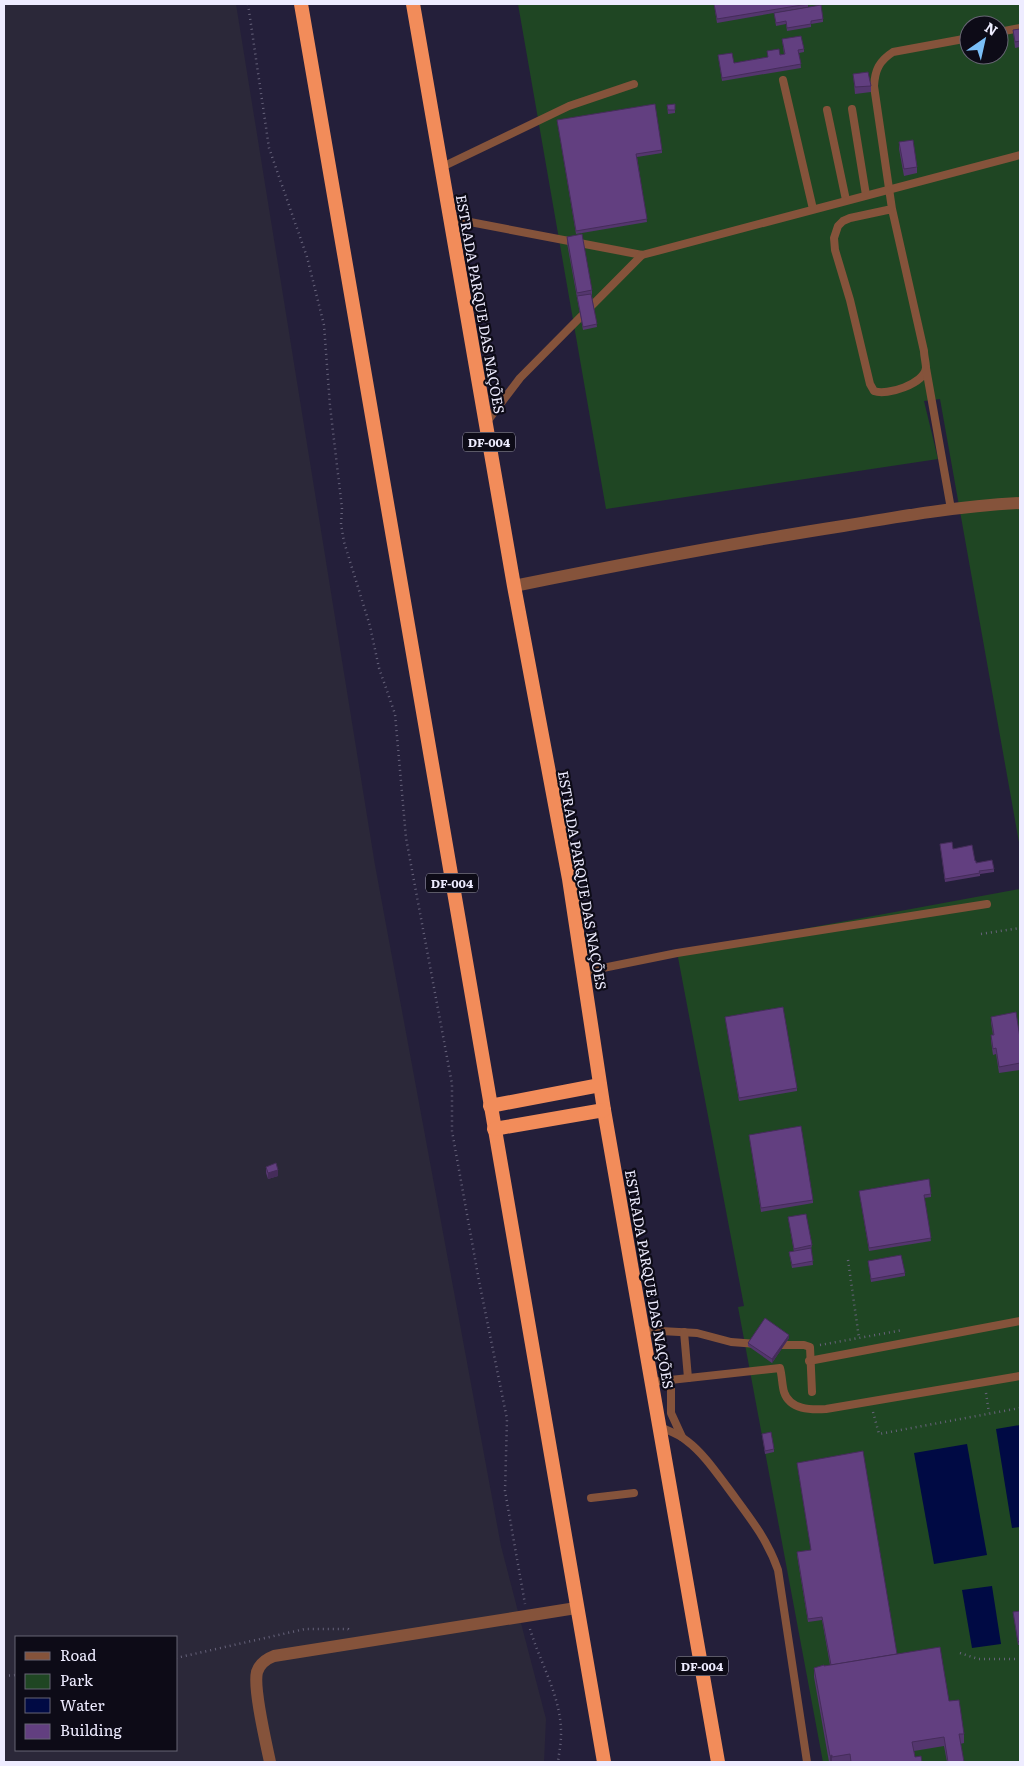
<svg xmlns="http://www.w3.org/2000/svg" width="1024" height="1766" viewBox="0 0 1024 1766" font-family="Literata,serif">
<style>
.education{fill:#2b2839;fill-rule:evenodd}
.green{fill:#1f4623;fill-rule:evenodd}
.water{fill:#000a44}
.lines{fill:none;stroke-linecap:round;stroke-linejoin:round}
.path{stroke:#67637b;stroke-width:2.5;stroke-dasharray:1 4;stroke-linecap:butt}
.service{stroke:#85533b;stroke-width:8}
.minor{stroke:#85533b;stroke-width:12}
.tertiary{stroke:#85533b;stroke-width:12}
.trunk{stroke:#f28c5a;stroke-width:14}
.wall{fill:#54366e}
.shaded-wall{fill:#452c5a}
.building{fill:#623f80;stroke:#452c5a}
.labels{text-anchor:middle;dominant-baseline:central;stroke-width:4.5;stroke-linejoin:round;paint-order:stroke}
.shield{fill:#0d0b17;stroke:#aaa8b9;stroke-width:1}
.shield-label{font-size:12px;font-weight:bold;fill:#eeecff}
.street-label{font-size:14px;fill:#eeecff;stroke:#0d0b17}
</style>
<rect width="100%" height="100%" fill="#241f3a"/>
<path class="education" d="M 4,4 L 236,4 L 375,865 L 501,1546 L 546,1719 L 544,1762 L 4,1762 ZM 16,1637 L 176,1637 L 176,1750 L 16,1750 Z"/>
<g class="green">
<path d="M 518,4 L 1020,4 L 1020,848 L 940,399 L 924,401 L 938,459 L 606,509 ZM 969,25 L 999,25 L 999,55 L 969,55 Z"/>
<polygon points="1020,889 1020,1762 823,1762 738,1307 744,1306 677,952"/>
</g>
<g class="water">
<polygon points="1020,1425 1020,1527 1012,1528 996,1429"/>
<polygon points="967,1444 987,1555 934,1564 914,1453"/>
<polygon points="992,1586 1001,1644 972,1648 962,1590"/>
</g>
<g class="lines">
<g class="path">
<polyline points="248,4 269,148 307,257 324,325 330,406 342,508 341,524 344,542 370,626 379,668 395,714 406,838 452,1084 452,1131 479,1281 507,1419 505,1491 525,1604"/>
<polyline points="981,934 1020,928"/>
<polyline points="848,1260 859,1338"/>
<polyline points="820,1345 903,1330"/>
<polyline points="986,1393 989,1413"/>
<polyline points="873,1412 879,1434 1020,1408"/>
<path d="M 530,1629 C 540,1663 562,1698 561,1735 C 561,1744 559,1753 558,1762"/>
<polyline points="960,1653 978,1659 1020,1659"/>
<polyline points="176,1658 305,1629 348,1629 349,1630"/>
<polyline points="4,1676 16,1675"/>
</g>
<g class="service">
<polyline points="999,32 1020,28"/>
<polyline points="783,80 813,209"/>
<polyline points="852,109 866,195"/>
<polyline points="827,110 846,200"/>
<polyline points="440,168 569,106 634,84"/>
<path d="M 892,209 L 850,218 L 843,221 L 838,226 L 834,238 L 835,250 L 850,300 L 870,384 L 874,391 C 887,396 924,384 926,368 C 926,363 924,356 924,351 L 892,209 L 874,86 C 875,70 879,61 893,52 L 969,38"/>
<polyline points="449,218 642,255 1020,155"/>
<polyline points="926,368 951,509"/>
<polyline points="486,423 520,378 642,255"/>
<polyline points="583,972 677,953 987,904"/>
<polyline points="643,1330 697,1333 731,1342 757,1344"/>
<polyline points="684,1332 688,1378"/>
<polyline points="776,1345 804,1345 810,1347 812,1392"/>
<polyline points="809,1361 1020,1321"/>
<polyline points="671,1380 671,1413 682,1437"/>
<path d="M 652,1382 L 780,1368 C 782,1375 782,1385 784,1392 C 790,1410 811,1410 826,1409 L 1020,1376"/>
<path d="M 660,1427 C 669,1431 679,1434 687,1441 C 703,1453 716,1472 728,1488 C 747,1514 767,1538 778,1570 L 807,1762"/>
<polyline points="591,1498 634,1493"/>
</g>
<path class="minor" d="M 514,586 C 623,564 733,543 843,526 C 902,516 961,506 1020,503"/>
<path class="tertiary" d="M 270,1762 C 266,1743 253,1688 257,1672 C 260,1663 266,1659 274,1656 L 576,1608"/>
<g class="trunk">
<polyline points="301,4 604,1762"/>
<polyline points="413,4 514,586 569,879 604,1110 718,1762"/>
<polyline points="490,1106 600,1085"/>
<polyline points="494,1129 604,1110"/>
</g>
</g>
<g class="wall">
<polygon points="714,4 808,4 808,7 717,23"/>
<polygon points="774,13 823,19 823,22 811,24 811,27 787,31 786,24 776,26"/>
<polygon points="1020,29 1020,47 1015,48 1013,30"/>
<polygon points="782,39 804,49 804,52 799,53 801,68 722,81 718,55 734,63 784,54"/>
<polygon points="853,74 871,86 871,92 855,94"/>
<polygon points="667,105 675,110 675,113 668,114"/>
<polygon points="557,120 662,150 662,153 637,157 647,222 576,234"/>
<polygon points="899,142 917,167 917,173 904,176 899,149"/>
<polygon points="567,237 592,290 592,296 597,327 583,330 567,243"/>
<polygon points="940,844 953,849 975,861 976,863 994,869 994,872 980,874 980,876 945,882"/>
<polygon points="725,1017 797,1088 797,1091 739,1101"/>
<polygon points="991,1017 1020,1038 1020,1070 999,1073 996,1054 993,1055 991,1041 991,1035 993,1035 991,1023"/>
<polygon points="749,1135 813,1200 813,1203 761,1212"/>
<polygon points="266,1167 278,1176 268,1179 266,1173"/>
<polygon points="859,1191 931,1194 931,1197 924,1198 931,1241 869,1251"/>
<polygon points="788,1217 812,1245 811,1249 813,1265 792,1268 789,1252 794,1252"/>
<polygon points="868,1261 905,1273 905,1276 871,1282"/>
<polygon points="789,1338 772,1363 748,1346 748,1343"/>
<polygon points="762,1434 774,1449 774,1452 765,1454"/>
<polygon points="797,1463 897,1654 949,1701 964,1734 964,1743 960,1744 964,1762 947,1762 944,1746 914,1751 915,1757 922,1762 829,1762 814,1677 814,1668 830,1665 822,1620 808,1622 797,1555 797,1552 811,1550"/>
<polygon points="1020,1611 1020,1645 1018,1645 1013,1612"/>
</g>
<g class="shaded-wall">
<polygon points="278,1170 278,1176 268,1179 268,1173"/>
<polygon points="789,1335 789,1338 772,1363 772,1359"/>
<polygon points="832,1755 832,1762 830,1762 830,1756"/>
</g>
<g class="building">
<polygon points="714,4 808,4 717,19"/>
<polygon points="821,5 823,19 811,21 811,24 787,28 786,21 776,23 774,13"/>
<polygon points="1020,29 1020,41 1015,42 1013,30"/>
<polygon points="801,36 804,49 798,50 801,64 722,78 718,55 732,53 734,63 768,57 767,51 779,49 780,55 785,54 782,39"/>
<polygon points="868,72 871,86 855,87 853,74"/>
<polygon points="655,104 662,150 636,154 647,219 576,231 557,120"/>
<polygon points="675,104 675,110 668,110 667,105"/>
<polygon points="913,140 917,167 904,169 899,142"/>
<polygon points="582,234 592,290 577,293 567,237"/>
<polygon points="591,294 597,324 583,327 577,296"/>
<polygon points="952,842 953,849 972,845 975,861 976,861 976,863 992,860 994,869 979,871 980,873 945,879 940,844"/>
<polygon points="783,1007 797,1088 739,1098 725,1017"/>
<polygon points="1016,1012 1020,1038 1020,1063 999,1067 996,1048 993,1049 991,1035 994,1035 991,1017"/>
<polygon points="801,1126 813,1200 761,1208 749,1135"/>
<polygon points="276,1163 278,1170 268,1173 266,1167"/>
<polygon points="929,1179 931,1194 924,1195 931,1238 869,1248 859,1191"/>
<polygon points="806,1214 812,1245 794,1249 788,1217"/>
<polygon points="811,1248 813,1261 792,1265 789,1252"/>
<polygon points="901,1255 905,1273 871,1279 868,1261"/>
<polygon points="765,1318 789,1335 772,1359 748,1343"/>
<polygon points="771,1432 774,1449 765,1451 762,1434"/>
<polygon points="863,1451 897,1654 831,1665 822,1617 808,1619 797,1552 811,1550 797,1463"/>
<polygon points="1020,1611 1020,1641 1018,1642 1013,1612"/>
<polygon points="940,1647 949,1701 959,1700 964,1734 959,1734 964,1762 948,1762 944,1737 912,1742 915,1757 921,1756 922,1762 851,1762 850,1754 832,1757 832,1755 830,1756 814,1668 824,1665 824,1666"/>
</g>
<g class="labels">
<g class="shield">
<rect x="463" y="432.5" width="52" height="19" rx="4"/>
<rect x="426" y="873.5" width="52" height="19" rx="4"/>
<rect x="676" y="1656.5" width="52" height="19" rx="4"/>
</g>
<g class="shield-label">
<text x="489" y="442">DF-004</text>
<text x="452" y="883">DF-004</text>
<text x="702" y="1666">DF-004</text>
</g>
<g class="street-label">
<text transform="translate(481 304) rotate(80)">ESTRADA PARQUE DAS NAÇÕES</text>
<text transform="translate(583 880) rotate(80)">ESTRADA PARQUE DAS NAÇÕES</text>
<text transform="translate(650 1279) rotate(80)">ESTRADA PARQUE DAS NAÇÕES</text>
</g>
</g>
<rect width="1024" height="1766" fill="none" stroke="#eeecff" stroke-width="10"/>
<rect x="15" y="1636" width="162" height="115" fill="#0d0b17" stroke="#676574"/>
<rect x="25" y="1652" width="25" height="8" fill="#85533b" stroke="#676574"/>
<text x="60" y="1661" font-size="15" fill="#eeecff">Road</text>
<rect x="25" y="1674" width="25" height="15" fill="#1f4623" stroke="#676574"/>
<text x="60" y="1686" font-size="15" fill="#eeecff">Park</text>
<rect x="25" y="1698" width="25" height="15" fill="#000a44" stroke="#676574"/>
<text x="60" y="1711" font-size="15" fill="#eeecff">Water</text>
<rect x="25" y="1724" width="25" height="15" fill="#623f80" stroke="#676574"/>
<text x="60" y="1736" font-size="15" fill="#eeecff">Building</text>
<g transform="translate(984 40) rotate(34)"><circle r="24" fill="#0d0b17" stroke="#676574"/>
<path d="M0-4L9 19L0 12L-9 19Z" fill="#7abff8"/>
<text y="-8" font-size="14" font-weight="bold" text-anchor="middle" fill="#eeecff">N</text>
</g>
</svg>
